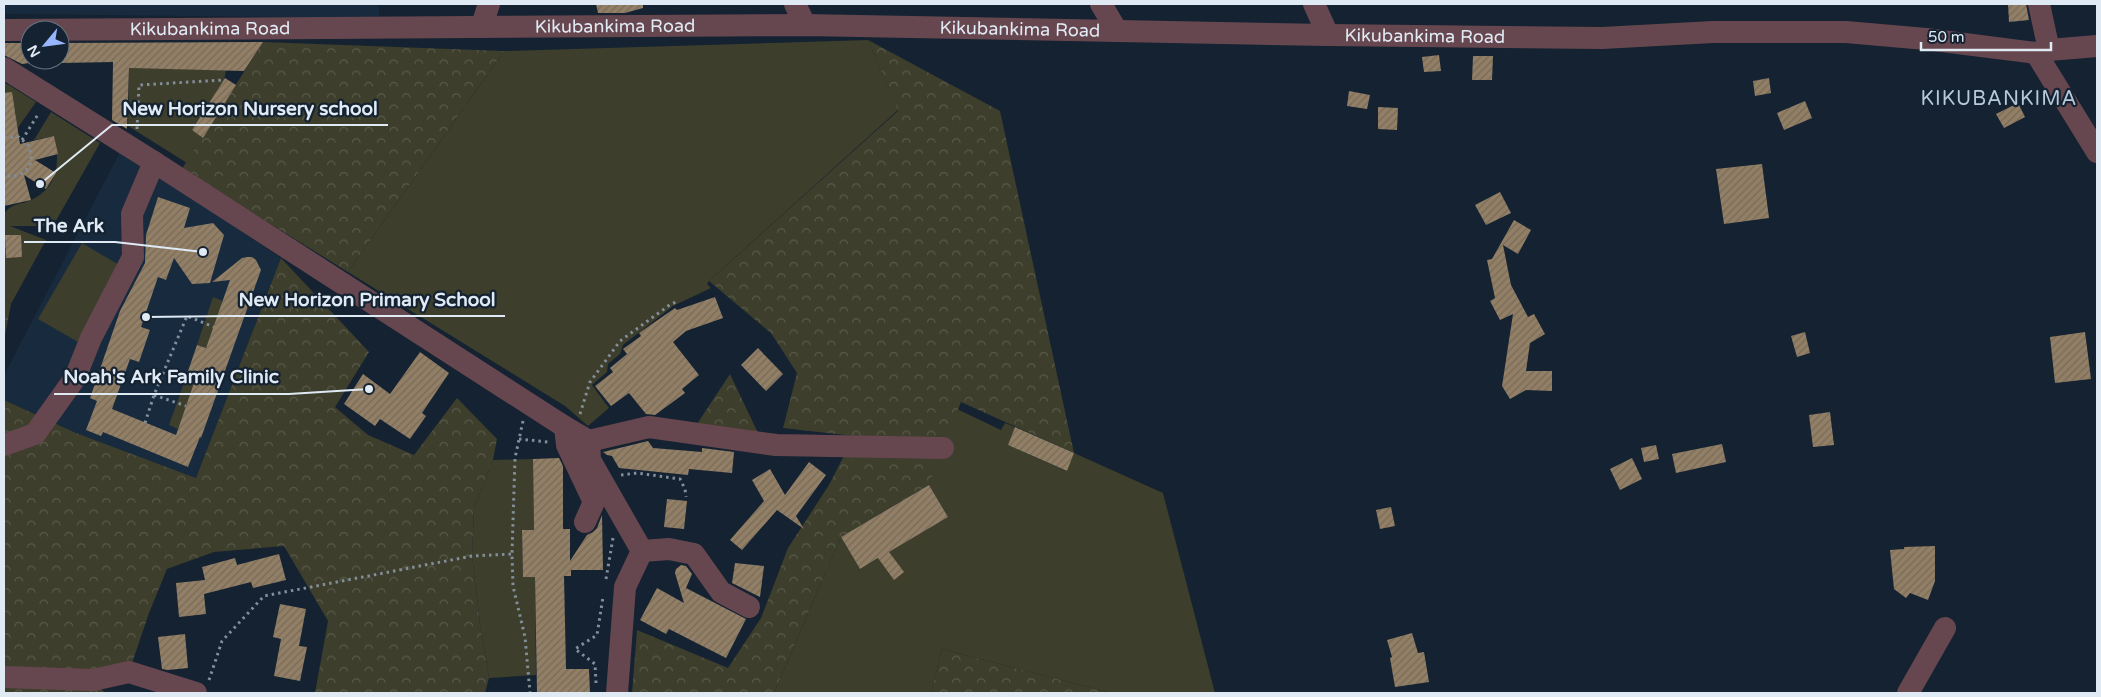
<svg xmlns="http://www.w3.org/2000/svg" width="2101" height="697" viewBox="0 0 2101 697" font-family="'Varela Round',sans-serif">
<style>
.built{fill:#172a3e}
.green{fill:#3d3e2b}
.forest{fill:url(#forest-crowns)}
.building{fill:url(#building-hatch)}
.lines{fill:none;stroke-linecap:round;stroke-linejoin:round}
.path{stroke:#828e9a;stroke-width:3;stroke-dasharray:2.5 4;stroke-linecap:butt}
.minor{stroke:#67474f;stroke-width:22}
.labels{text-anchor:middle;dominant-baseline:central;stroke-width:4.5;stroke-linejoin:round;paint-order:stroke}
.street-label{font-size:18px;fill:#e0eaf4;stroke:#142231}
.quarter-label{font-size:20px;letter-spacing:1px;fill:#b6c9dc;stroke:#142231}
.leader{fill:none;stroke:#e0eaf4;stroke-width:2}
.callout-dot{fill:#e0eaf4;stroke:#142231;stroke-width:2}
.callout-label{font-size:19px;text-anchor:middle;font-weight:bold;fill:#e0eaf4;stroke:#142231;stroke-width:4.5;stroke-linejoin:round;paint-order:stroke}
</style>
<defs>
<pattern id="forest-crowns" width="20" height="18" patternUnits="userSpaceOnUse" patternTransform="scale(1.25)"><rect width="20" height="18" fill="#3d3e2b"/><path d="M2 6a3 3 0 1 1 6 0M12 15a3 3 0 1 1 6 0" fill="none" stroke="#595a4a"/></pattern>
<pattern id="building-hatch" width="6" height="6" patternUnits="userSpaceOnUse" patternTransform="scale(1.25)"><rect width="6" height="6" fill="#927f65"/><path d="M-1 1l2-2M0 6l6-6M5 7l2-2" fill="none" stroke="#766b5b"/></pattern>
</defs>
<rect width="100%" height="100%" fill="#142231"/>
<g class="built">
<polygon points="4,4 378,4 380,18 4,14"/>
<polygon points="121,150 281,258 196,478 76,433 4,400 4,375"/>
</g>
<g class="green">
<polygon points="868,40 898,110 709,281 707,284 711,288 673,306 623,345 620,354 608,364 607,372 592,385 609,408 588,426 565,406 348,272 504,51"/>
<polygon points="129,68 226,70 224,80 192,130 203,137 187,163 128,126"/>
<polygon points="4,82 36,102 17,129 15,110 4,111"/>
<path d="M 51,112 L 100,143 L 53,226 L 10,226 L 46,240 L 11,304 L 4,298 L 4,213 C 16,201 18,206 31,200 C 59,187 60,162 54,136 L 34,140 Z"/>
<polygon points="82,243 121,266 78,342 38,319"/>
<polygon points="213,297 223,301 206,348 197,345"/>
<polygon points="186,377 195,380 178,429 169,425"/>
<polygon points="957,409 1001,430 1005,423 1015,427 1008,445 1066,471 1074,453 1163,493 1215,693 1112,693 942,649 931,693 774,693 841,537 860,569 948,517 929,485"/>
<polygon points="533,459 534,530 522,531 523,577 535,577 536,675 489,678 480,624 472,556 474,507 493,460"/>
</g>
<g class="forest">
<polygon points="868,40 1000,111 1074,453 961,402 929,485 841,537 774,693 632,693 637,630 728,668 761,618 788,548 829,485 854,436 783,428 797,373 771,333 709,281 898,111"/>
<polygon points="263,42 504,51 348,272 182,169"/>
<polygon points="281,258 369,352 335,407 368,435 414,455 457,398 497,439 493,460 474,507 472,556 480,624 489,678 485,693 315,693 328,621 284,546 214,552 167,569 149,613 129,672 94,680 105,693 4,693 4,400 76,433 196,478"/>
<polygon points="4,298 11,304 4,340"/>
<polygon points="730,374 758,433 695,427"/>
<polygon points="942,649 1112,693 931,693"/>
</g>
<g class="building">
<polygon points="596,4 643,4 643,8 625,13 598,13"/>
<polygon points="2008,4 2026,4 2029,20 2009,22"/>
<polygon points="263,42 244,71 129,68 127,129 112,120 113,62 60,63 60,43"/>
<polygon points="4,43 30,43 30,63 22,64 4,55"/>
<polygon points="1439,55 1441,71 1424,72 1422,57"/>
<polygon points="1473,56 1493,56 1492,80 1472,80"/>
<polygon points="225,78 236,85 203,138 192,130"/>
<polygon points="1769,78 1771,93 1755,96 1753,81"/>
<polygon points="1349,91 1370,95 1367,109 1347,106"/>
<polygon points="12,92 20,144 54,136 58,154 35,160 56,173 46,189 24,175 31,200 4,206 4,93"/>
<polygon points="1805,101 1812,118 1784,130 1777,113"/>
<polygon points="2018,103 2025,117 2004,128 1996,114"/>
<polygon points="1378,107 1398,108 1397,130 1378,129"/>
<polygon points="1762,164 1769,218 1724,224 1716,169"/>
<polygon points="1500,192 1511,213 1486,225 1475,205"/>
<polygon points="158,197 190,208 184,228 213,223 224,235 210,283 192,284 174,258 166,280 158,277 141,327 150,330 139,362 130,359 112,409 176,435 195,380 186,377 197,345 206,348 230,280 212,282 242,258 247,257 252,257 256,260 261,270 201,438 200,437 188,467 103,432 101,436 86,430 97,401 90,398 120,311 145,263 146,235"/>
<polygon points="1514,220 1531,230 1518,254 1503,245 1511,285 1528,317 1534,314 1545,334 1530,343 1526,371 1552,371 1552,391 1526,390 1510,399 1502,386 1513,314 1500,320 1490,301 1495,298 1487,260 1492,259"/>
<polygon points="5,235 21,235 22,257 6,258"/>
<polygon points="715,297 723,318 686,331 673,342 699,375 682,389 685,393 655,415 646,414 629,393 611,406 595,386 613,372 610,368 627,354 623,349 641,336 639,333 675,308 677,310"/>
<polygon points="1805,332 1810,353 1797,357 1791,336"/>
<polygon points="2085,332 2091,379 2055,383 2050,337"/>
<polygon points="758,348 783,374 766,391 741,365"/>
<polygon points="420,352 449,373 422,413 426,416 410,439 380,419 375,426 344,404 363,374 390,394"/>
<polygon points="1830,412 1834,445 1813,447 1809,415"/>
<polygon points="1015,427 1074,453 1067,471 1008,445"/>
<polygon points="648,441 653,448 702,452 702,448 734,452 732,473 689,469 688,475 619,468 612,456 607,455 603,452"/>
<polygon points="1722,444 1726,462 1676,473 1672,454"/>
<polygon points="1656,445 1659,459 1644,462 1641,448"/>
<polygon points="559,458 563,466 563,529 570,529 570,561 587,535 593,532 597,528 602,515 603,570 571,570 571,576 564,576 566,669 589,669 590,693 537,693 535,577 523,577 522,530 534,530 533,459"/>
<polygon points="1632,458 1642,479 1620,490 1610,469"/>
<polygon points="809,462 826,475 796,516 804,529 777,510 742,550 730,540 764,501 752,480 770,469 785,495"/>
<polygon points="929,485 948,517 889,552 904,572 894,580 878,558 860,569 841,537"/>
<polygon points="667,499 687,501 684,529 664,527"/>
<polygon points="1391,507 1395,526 1380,529 1376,510"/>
<polygon points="1935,546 1935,581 1928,600 1910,593 1906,598 1894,589 1890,550 1904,549 1904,547"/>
<polygon points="279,554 286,580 253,588 251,582 204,594 206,614 179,617 176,583 205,580 202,567 235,558 237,565"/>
<polygon points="735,563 764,566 760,597 732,583"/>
<polygon points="681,565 686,566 692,574 686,588 746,619 726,658 669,629 666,634 640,620 657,588 684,603 675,573 676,569"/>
<polygon points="280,604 306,609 299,646 307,647 300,681 274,676 281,639 273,637"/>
<polygon points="1412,633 1418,653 1424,652 1429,682 1395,687 1390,658 1392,657 1387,640"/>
<polygon points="185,634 188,668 168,670 162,669 158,637"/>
</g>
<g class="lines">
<g class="path">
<polyline points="137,129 139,85 224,80"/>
<path d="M 4,137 L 19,137 L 29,146 C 30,150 31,155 31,159 C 31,172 15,179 4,175"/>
<polyline points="22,140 39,113"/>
<polyline points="154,395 186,406"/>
<polyline points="580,414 590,382 620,341 671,304 679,301"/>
<polyline points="523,421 515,458 512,554 513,586 525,637 530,693"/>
<polyline points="145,423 154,395 187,316 214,327"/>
<polyline points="519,439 548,442"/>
<polyline points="621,475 637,473 680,479 685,489 686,497"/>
<polyline points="606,579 613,538"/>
<polyline points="209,680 222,641 264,596 472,556 512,554"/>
<polyline points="596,683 595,664 575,649 597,635 603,597"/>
</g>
<g class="minor">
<polyline points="795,4 805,25"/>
<polyline points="1101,4 1117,31"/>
<polyline points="1314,4 1328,35"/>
<polyline points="2039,4 2049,50"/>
<polyline points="485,27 484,19 489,4"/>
<path id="s1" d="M 4,30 L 805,25 L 1328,35 L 1602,38 L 1713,32 L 1846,32 L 1926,39 L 2036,53 L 2049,50 L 2097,46"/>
<polyline points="2036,53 2097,152"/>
<polyline points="4,68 154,162 565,427 589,441 649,427 776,445 943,448"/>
<polyline points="565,427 567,445 594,502 585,522"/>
<polyline points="589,441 590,460 642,551 625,587 617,693"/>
<polyline points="4,445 35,434 75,378 91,338 133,257 132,214 154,162"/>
<polyline points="642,551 669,549 694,554 721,592 749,607"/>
<polyline points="4,677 93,680 129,672 196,693"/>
<polyline points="1908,693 1945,628"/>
</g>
</g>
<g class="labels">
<g class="street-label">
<text stroke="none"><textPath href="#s1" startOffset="611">Kikubankima Road</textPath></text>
<text stroke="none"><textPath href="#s1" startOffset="206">Kikubankima Road</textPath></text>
<text stroke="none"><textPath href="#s1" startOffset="1016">Kikubankima Road</textPath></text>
<text stroke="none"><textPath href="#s1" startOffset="1421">Kikubankima Road</textPath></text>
</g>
<g class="quarter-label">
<text x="1999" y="99">KIKUBANKIMA</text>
</g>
</g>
<path class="leader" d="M40 184L112 125H388M203 252L115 242H24M146 317L228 316H505M369 389L289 394H54"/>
<g class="callout-dot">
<circle cx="40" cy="184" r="5"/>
<circle cx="203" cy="252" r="5"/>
<circle cx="146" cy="317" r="5"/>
<circle cx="369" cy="389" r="5"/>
</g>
<g class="callout-label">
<text x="250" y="115">New Horizon Nursery school</text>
<text x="69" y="232">The Ark</text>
<text x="367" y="306">New Horizon Primary School</text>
<text x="171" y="383">Noah's Ark Family Clinic</text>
</g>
<rect width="2101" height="697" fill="none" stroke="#e0eaf4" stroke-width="10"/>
<g transform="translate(45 45) rotate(241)"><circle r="24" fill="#142231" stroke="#66727f"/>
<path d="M0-4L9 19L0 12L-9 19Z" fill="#96b6fd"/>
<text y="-8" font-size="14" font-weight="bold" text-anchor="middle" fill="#e0eaf4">N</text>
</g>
<path d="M1921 42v8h130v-8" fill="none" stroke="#e0eaf4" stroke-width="2.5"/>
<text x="1928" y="42" font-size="15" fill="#e0eaf4" stroke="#142231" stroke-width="4" paint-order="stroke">50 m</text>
</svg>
